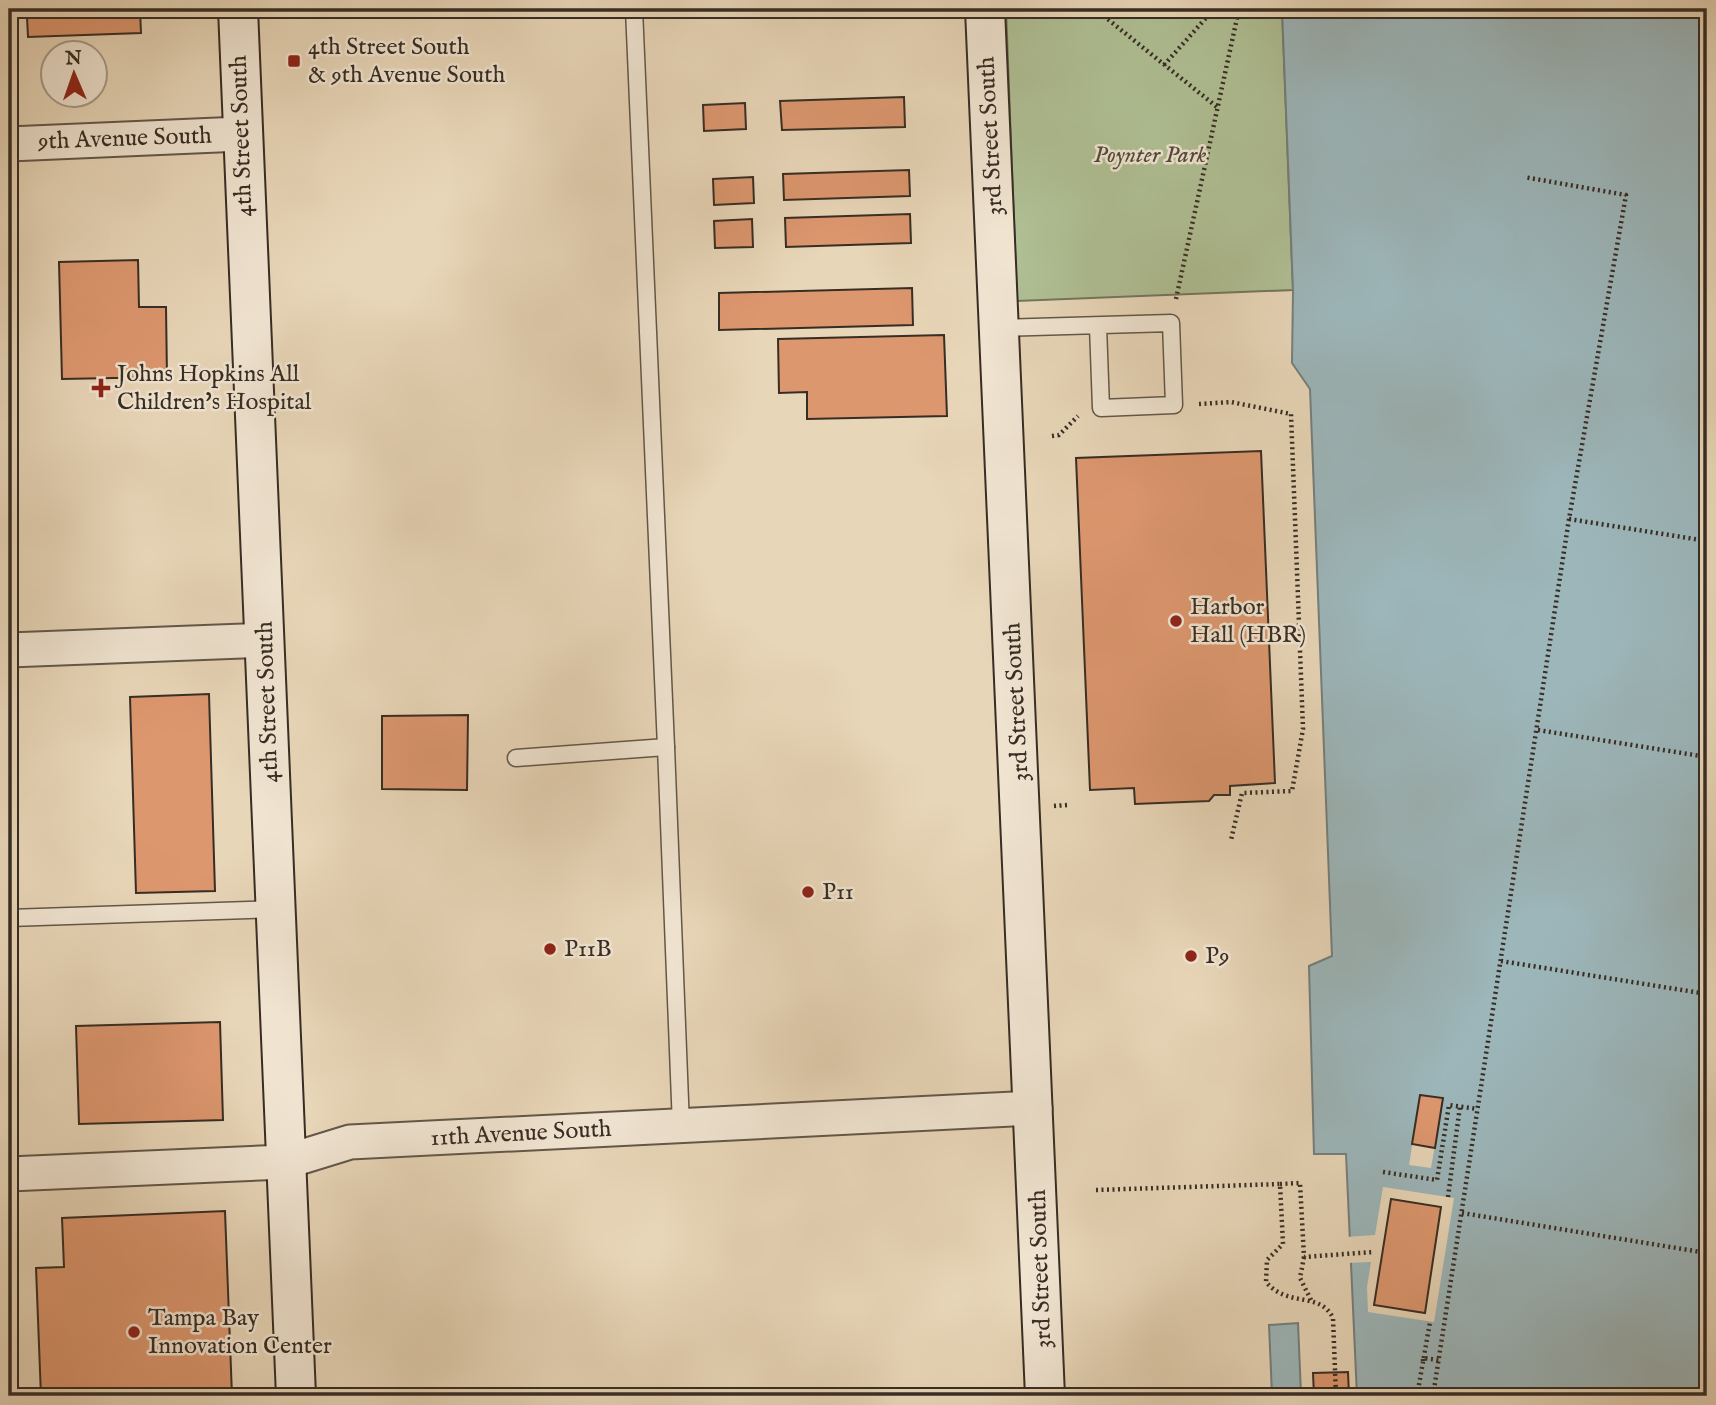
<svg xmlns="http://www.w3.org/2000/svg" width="1716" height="1405" viewBox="0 0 1716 1405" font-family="'IM FELL English',serif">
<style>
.green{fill:#afbf94;stroke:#73765c;stroke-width:2}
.water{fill:#9cb6ba;stroke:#747f7e;stroke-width:2}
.pier{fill:#e8d6b8}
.building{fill:#dd976f;stroke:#372d24;stroke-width:2}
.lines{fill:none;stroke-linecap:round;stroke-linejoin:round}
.lane-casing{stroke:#635749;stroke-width:19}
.street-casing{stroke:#635749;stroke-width:37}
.secondary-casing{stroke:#372d24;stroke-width:42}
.path{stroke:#372d24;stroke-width:4.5;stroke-dasharray:2 3.5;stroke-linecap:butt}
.lane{stroke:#f0e4d1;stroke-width:16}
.street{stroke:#f0e4d1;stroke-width:33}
.secondary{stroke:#f0e4d1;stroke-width:38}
.poi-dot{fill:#8f2418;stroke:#f0e4d1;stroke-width:2.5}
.labels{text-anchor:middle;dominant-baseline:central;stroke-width:5;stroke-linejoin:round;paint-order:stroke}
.poi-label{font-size:24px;fill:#372d24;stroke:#f0e4d1;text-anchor:start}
.street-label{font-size:24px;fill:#372d24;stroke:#f0e4d1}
.park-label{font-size:24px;font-style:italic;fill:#4f4a3a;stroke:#f0e4d1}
</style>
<rect width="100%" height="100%" fill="#e8d6b8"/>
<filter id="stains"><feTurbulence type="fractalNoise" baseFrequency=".00286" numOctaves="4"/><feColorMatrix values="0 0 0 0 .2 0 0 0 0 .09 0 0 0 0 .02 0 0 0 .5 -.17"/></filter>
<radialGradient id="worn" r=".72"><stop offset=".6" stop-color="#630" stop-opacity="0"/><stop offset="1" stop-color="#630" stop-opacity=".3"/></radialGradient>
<polygon class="green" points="1006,9 1282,9 1293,290 1017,301"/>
<g class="water">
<polygon points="1282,9 1707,9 1707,1396 1357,1396 1346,1154 1314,1154 1309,966 1332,956 1310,389 1292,363 1293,290"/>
<polygon points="1298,1323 1301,1394 1272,1395 1269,1325"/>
</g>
<g class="pier">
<polygon points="1420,1095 1443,1098 1431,1168 1409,1165"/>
<polygon points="1383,1187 1454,1198 1434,1322 1368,1312 1367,1287 1371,1262 1347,1263 1346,1237 1375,1235"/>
</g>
<g class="building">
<polygon points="9,9 140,9 141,33 28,37 27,17 9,18"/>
<polygon points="904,97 905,127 782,130 780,101"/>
<polygon points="745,103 746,129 704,131 703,105"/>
<polygon points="909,170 910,196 784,200 783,174"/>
<polygon points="753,177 754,203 714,205 713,179"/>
<polygon points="910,214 911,243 786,247 785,218"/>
<polygon points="752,219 753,247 715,248 714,221"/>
<polygon points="138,260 139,307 166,307 167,377 62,379 59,262"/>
<polygon points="912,288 913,325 719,330 719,293"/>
<polygon points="944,335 947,416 807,419 807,392 779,393 778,339"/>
<polygon points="1261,451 1275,783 1230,786 1230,795 1214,795 1209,801 1135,804 1134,788 1090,790 1076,458"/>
<polygon points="9,507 12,597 9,598"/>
<polygon points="209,694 215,891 136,893 130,697"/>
<polygon points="468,715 467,790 382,789 382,716"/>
<polygon points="220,1022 223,1120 79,1124 76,1026"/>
<polygon points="1420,1095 1443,1098 1435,1148 1412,1144"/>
<polygon points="1391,1199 1441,1207 1425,1313 1374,1305"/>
<polygon points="225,1211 232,1396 41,1396 36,1268 64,1267 62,1218"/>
<polygon points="1348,1372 1349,1396 1314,1396 1313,1373"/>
</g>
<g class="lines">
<g class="lane-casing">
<g id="lane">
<polyline points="1000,328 1171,323 1174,405 1101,408 1098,326"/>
<polyline points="666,747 681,1126"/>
<polyline points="516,758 666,747 634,9"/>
<polyline points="9,918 276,909"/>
</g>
</g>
<g class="street-casing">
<g id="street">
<polyline points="9,144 241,134"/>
<polyline points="9,650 266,640"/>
<polyline points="9,1174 285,1162 350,1142 1035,1108"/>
</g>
</g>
<g class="secondary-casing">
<g id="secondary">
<polyline points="238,9 296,1396"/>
<polyline points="985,9 1045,1396"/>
</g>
</g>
<g class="path">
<polyline points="1095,9 1217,107"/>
<polyline points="1164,65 1214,9"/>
<polyline points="1176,299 1239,9"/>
<polyline points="1199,404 1231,402 1291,414 1303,729 1292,791 1242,793 1231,840"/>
<polyline points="1052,436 1059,435 1078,416"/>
<polyline points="1569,519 1707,541"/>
<polyline points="1538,730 1707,757"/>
<polyline points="1054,806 1067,805"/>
<polyline points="1501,961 1707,994"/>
<polyline points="1383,1172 1437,1180 1449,1105 1477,1109"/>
<polyline points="1280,1184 1300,1183 1304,1257 1373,1252"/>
<path d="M 1096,1190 L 1280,1184 L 1283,1244 L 1267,1260 L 1266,1282 C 1288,1308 1320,1291 1333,1318 L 1336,1396"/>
<polyline points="1448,1197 1460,1106"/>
<polyline points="1462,1213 1707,1253"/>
<polyline points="1304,1257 1300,1278 1311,1300"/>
<polyline points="1423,1361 1423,1358 1439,1360"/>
<polyline points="1417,1396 1430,1322"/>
<polyline points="1433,1396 1569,519 1626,195 1524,177"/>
</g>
<use href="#lane" class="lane"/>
<use href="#street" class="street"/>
<use href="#secondary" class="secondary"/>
</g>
<g class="poi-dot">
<rect x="287" y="54" width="14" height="14" rx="3.5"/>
<path d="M97.5 377.5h7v7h7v7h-7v7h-7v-7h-7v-7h7z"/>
<circle cx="1176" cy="621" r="7"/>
<circle cx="808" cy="892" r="7"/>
<circle cx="550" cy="949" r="7"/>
<circle cx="1191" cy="956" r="7"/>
<circle cx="134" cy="1332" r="7"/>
</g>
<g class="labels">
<g class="poi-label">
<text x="308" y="47">4th Street South<tspan x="308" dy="28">&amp; 9th Avenue South</tspan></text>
<text x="117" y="374">Johns Hopkins All<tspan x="117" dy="28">Children's Hospital</tspan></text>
<text x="1190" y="607">Harbor<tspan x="1190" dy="28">Hall (HBR)</tspan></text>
<text x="822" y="892">P11</text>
<text x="564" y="949">P11B</text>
<text x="1205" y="956">P9</text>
<text x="148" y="1318">Tampa Bay<tspan x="148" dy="28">Innovation Center</tspan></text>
</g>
<g class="street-label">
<text transform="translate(242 136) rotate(-92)">4th Street South</text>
<text transform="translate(991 136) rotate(-93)">3rd Street South</text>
<text transform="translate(125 139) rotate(-2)">9th Avenue South</text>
<text transform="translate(268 702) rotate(-92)">4th Street South</text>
<text transform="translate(1017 702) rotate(-93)">3rd Street South</text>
<text transform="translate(521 1134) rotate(-3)">11th Avenue South</text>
<text transform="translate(1041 1269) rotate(-92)">3rd Street South</text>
</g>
<g class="park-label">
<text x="1150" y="155">Poynter Park</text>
</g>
</g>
<rect width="1716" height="1405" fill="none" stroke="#e8d6b8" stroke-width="35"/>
<rect x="10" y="10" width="1695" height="1384" fill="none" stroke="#372d24" stroke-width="3.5"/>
<rect x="18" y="18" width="1681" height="1370" fill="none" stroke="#372d24" stroke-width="2"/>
<g transform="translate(74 74) rotate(358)"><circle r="33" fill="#f0e4d1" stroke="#a69b8c" stroke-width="2"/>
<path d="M0-5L12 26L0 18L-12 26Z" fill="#8f2418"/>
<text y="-10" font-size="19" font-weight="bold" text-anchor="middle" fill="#372d24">N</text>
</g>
<rect width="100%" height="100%" filter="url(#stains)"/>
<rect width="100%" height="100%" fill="url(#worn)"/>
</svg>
